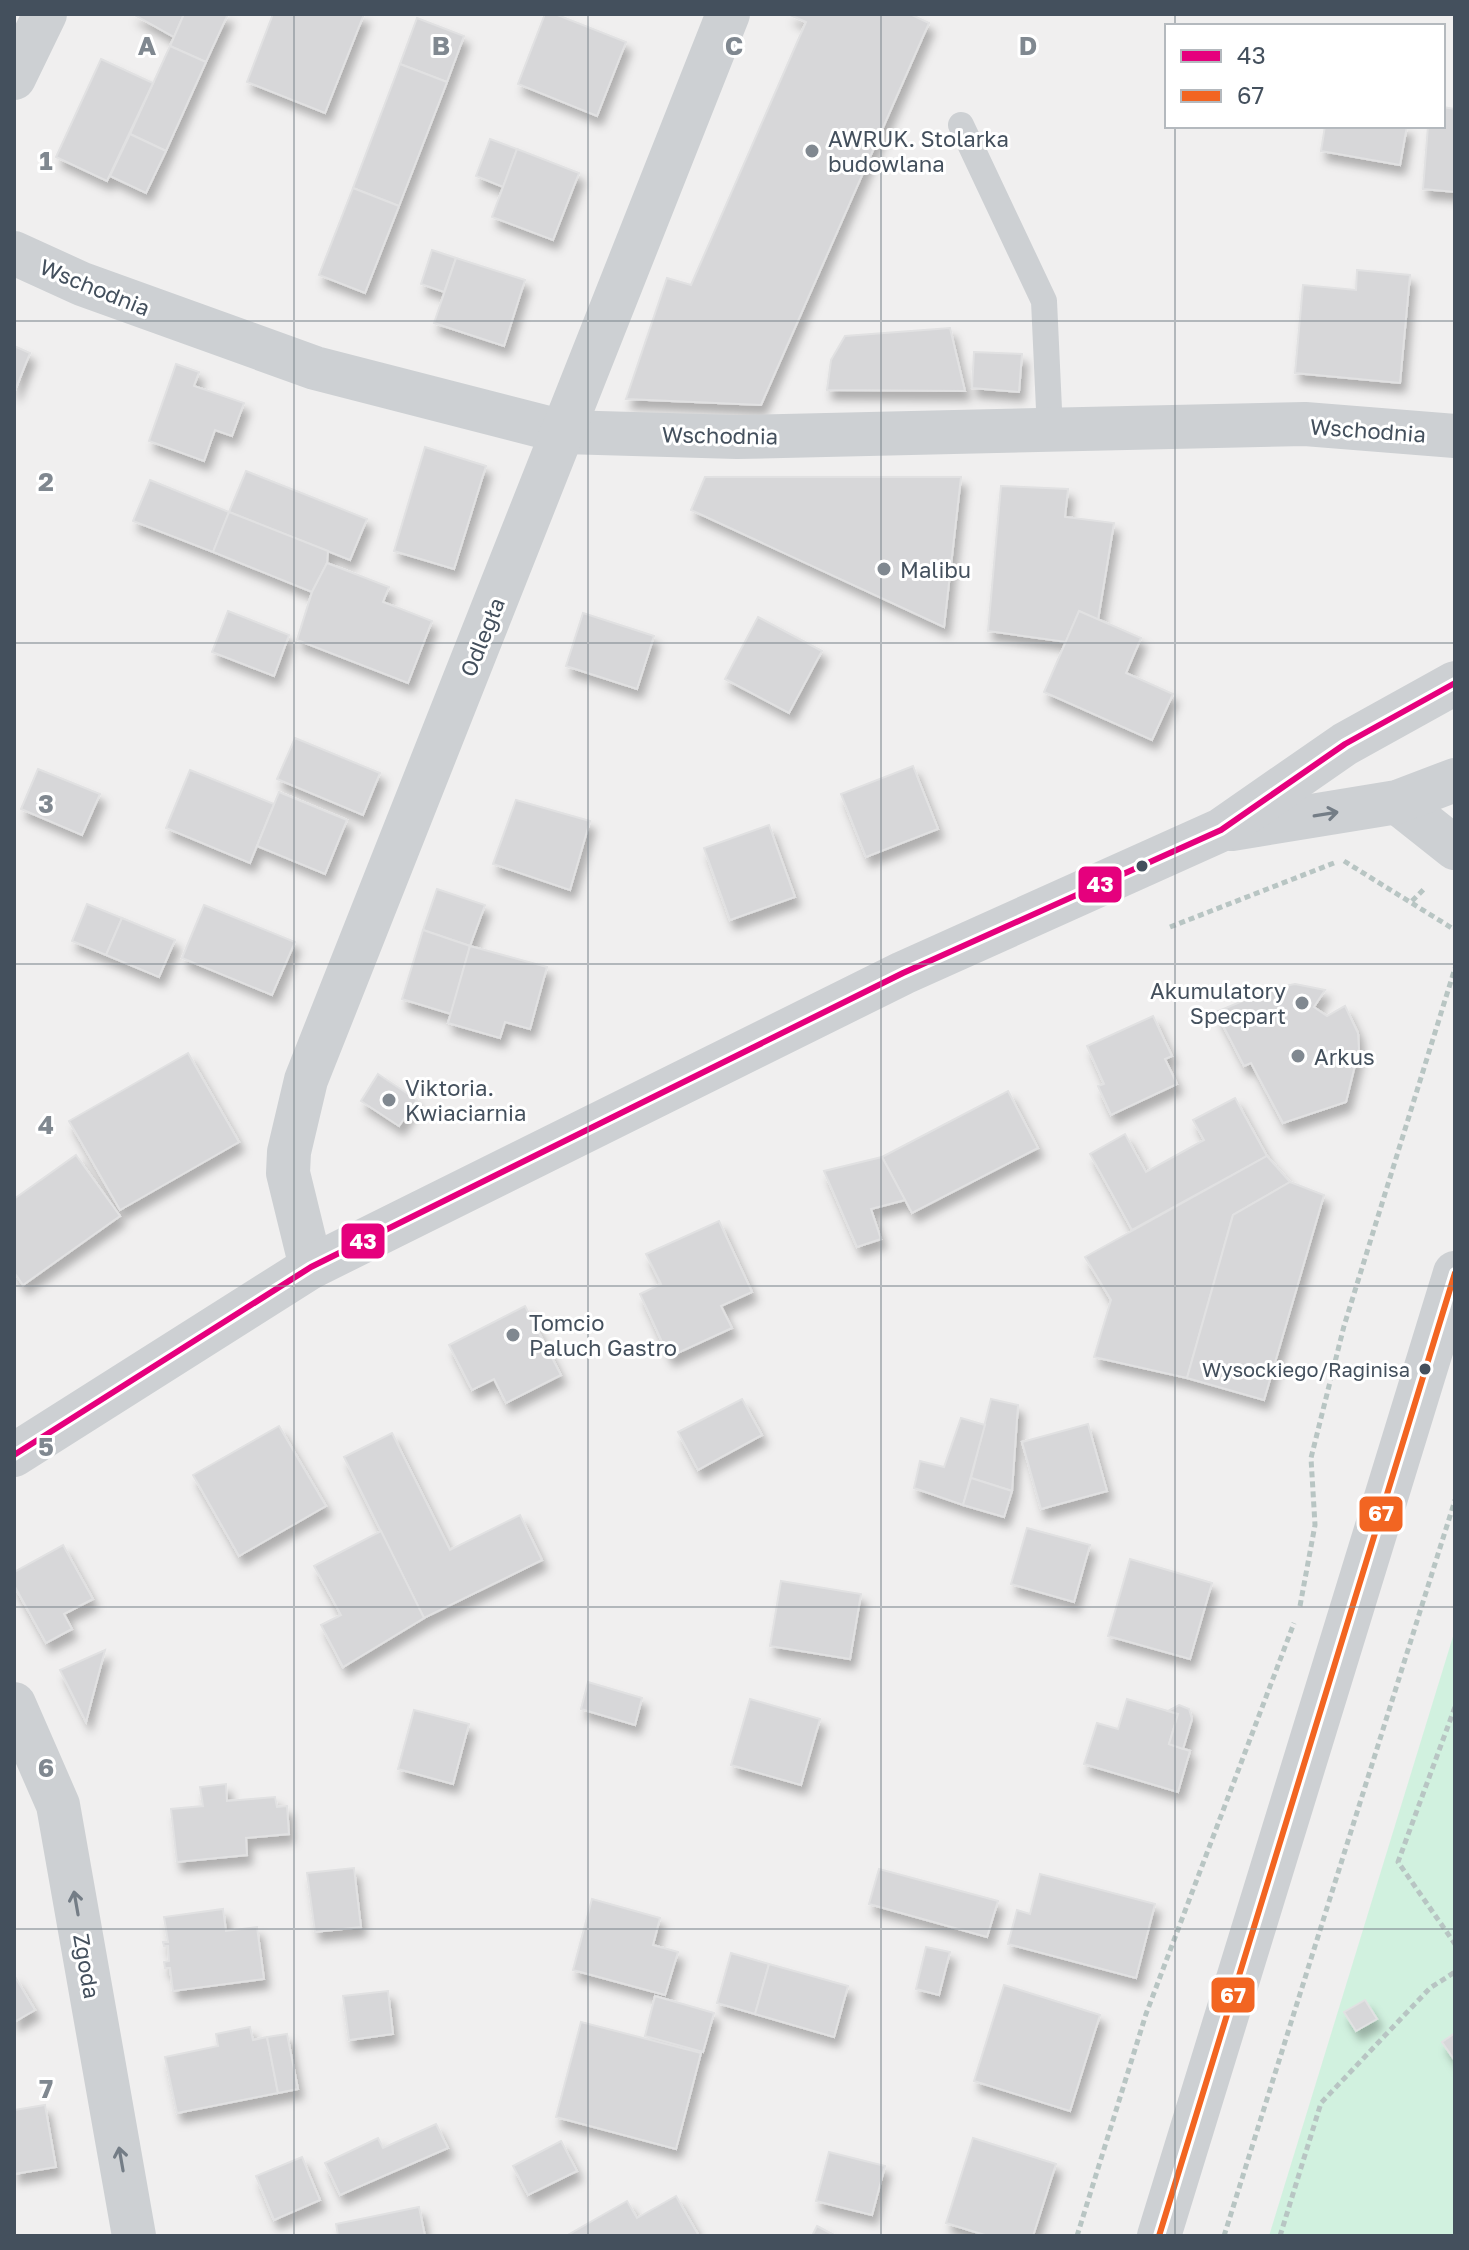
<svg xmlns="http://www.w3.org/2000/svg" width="1469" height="2250" viewBox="0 0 1469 2250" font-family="'Golos Text',sans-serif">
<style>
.green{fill:#d1f1df}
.building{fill:#d7d7d9;stroke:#e1e1e2;stroke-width:2;filter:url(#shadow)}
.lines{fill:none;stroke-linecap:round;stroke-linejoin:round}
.path{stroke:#b8c5c3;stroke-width:5;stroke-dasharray:6 4;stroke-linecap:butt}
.service{stroke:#cdd0d3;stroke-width:26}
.minor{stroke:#cdd0d3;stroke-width:44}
.tertiary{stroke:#cdd0d3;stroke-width:44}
.bus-1-casing{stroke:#fff;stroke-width:12}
.bus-2-casing{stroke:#fff;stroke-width:12}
.bus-1{stroke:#e5007d;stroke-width:6}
.bus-2{stroke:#f26522;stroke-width:6}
.oneway{stroke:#747d86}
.grid{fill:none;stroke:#808890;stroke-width:2;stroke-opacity:0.55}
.poi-dot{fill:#808890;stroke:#fff;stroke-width:3}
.bus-dot{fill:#44505d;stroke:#fff;stroke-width:3}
.labels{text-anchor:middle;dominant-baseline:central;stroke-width:6;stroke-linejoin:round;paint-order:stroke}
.bus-label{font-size:20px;fill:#44505d;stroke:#fff;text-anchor:end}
.poi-label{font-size:22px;fill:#44505d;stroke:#fff;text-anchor:start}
.street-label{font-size:22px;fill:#44505d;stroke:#fff}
.grid-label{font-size:26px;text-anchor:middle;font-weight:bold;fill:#808890;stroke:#fff;stroke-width:6;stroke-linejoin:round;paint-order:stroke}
.line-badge{stroke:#fff;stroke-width:3}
.badge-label{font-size:22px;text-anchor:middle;font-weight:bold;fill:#fff}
</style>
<defs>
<filter id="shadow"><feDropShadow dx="5" dy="9" stdDeviation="4" flood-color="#0004"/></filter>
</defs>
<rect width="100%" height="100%" fill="#f0efef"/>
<polygon class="green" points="1455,1630 1455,2236 1269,2236"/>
<g class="building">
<polygon points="133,14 184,14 174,37"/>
<polygon points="184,14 228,14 206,62 170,46"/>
<polygon points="273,14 364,14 325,113 247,82"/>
<polygon points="545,14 555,14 626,42 597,116 518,84"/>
<polygon points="788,14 910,14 929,23 761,405 626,399 667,278 691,285 806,22"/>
<polygon points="417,18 464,36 447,82 400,64"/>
<polygon points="170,46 206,62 166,151 130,134"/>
<polygon points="101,59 153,83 107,181 56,157"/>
<polygon points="400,64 447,82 399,206 353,188"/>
<polygon points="1443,107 1455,109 1455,192 1423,189 1428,126 1443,126"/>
<polygon points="1325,126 1407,126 1400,165 1321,151"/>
<polygon points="130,134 166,151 146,193 110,176"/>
<polygon points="490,139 517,149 503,187 476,176"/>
<polygon points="517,149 579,173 553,240 492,217"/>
<polygon points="353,188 399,206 365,293 319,275"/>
<polygon points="432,250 456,258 444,292 421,284"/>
<polygon points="456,258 525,280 504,346 434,323"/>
<polygon points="1357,270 1410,275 1400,383 1295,373 1303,285 1356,290"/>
<polygon points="950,328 965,391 827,390 831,360 845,336"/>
<polygon points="14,346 30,353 14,393"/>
<polygon points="974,352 1022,354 1019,392 972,388"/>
<polygon points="176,364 199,372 194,386 244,403 232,436 215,430 204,461 149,441"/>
<polygon points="425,447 486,466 454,569 394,551"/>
<polygon points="246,471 367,519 350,560 229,512"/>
<polygon points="705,477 961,477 944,627 691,510"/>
<polygon points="150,480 229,512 213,552 133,521"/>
<polygon points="1001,486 1068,489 1065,517 1114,523 1098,620 1079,611 1066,642 988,631"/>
<polygon points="229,512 328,551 327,563 312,592 213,552"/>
<polygon points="327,563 389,587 383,602 432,621 408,683 297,640 312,592"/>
<polygon points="228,611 289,635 274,676 212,652"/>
<polygon points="1079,611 1141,638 1126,673 1173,694 1152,740 1044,692"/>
<polygon points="583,613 654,636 637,689 566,666"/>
<polygon points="758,617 822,651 789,713 725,679"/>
<polygon points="295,738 380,773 363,815 277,779"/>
<polygon points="913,766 938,829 866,857 841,794"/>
<polygon points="38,769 100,794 82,835 21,809"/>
<polygon points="190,770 274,804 250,863 166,828"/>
<polygon points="279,792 347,820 325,874 257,846"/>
<polygon points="516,800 590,821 570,890 493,864"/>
<polygon points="769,825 795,897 730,920 704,848"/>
<polygon points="437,889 485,905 470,946 423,930"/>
<polygon points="87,904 122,918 106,955 72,941"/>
<polygon points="204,905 295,942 272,995 182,958"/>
<polygon points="122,918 175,940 159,977 106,955"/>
<polygon points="423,930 470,946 451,1014 402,999"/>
<polygon points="470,946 547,967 530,1029 505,1022 500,1038 448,1023"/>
<polygon points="1295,984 1325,990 1314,1007 1327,1016 1345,1006 1358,1033 1359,1049 1346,1102 1283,1123 1251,1063 1244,1066 1216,1012 1274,988"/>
<polygon points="1153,1016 1172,1056 1165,1059 1177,1084 1111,1115 1098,1086 1104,1084 1087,1046"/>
<polygon points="188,1053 239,1142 120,1210 69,1121"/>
<polygon points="378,1074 417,1100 399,1126 361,1101"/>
<polygon points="1008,1091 1038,1148 912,1213 882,1157"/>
<polygon points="1235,1098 1267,1156 1132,1230 1090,1154 1125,1134 1146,1172 1204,1140 1193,1120"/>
<polygon points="76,1155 120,1216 23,1285 14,1272 14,1199"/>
<polygon points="1267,1156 1290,1182 1233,1215 1187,1378 1094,1357 1111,1300 1085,1257"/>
<polygon points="882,1157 905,1200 871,1209 881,1239 857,1247 824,1171"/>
<polygon points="1290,1182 1324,1195 1264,1400 1187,1378 1233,1215"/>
<polygon points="719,1221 752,1292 721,1306 732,1328 669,1357 640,1294 661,1284 646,1254"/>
<polygon points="525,1306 561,1375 506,1403 494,1379 472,1390 449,1345"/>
<polygon points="742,1399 762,1435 698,1470 678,1432"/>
<polygon points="991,1399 1018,1405 1012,1491 971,1478"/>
<polygon points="961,1418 985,1425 963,1505 914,1488 920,1461 944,1467"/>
<polygon points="1088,1424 1107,1491 1041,1509 1022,1442"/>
<polygon points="279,1426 326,1506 239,1556 193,1475"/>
<polygon points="392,1433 450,1550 520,1515 542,1560 424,1618 344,1457"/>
<polygon points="971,1478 1012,1491 1004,1517 963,1505"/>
<polygon points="1027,1528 1090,1545 1074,1602 1011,1584"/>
<polygon points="381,1531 424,1618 343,1667 321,1625 341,1615 314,1566"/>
<polygon points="63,1545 93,1599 64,1614 72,1629 46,1643 14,1585 14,1572"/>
<polygon points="1130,1559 1212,1583 1190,1659 1108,1636"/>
<polygon points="781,1581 861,1594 850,1659 770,1646"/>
<polygon points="105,1650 86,1722 60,1670"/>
<polygon points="588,1682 642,1698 635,1725 581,1709"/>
<polygon points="750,1699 820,1719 801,1785 731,1765"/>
<polygon points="1127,1699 1178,1714 1169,1744 1190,1751 1178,1792 1084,1764 1097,1723 1118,1729"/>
<polygon points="1179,1705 1189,1709 1192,1719 1183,1749 1169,1744 1178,1714 1168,1711"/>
<polygon points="414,1710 469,1724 453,1784 398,1769"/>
<polygon points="226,1784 227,1801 275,1797 277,1807 287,1806 289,1834 246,1838 247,1855 177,1862 171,1809 203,1806 200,1787"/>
<polygon points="354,1868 361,1927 315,1932 307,1873"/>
<polygon points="879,1869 998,1901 987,1937 869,1904"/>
<polygon points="1040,1874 1155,1904 1136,1978 1008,1944 1017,1910 1030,1914"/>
<polygon points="592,1899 660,1918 653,1945 678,1952 665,1995 573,1970"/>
<polygon points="223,1909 226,1931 257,1927 264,1979 173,1991 170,1968 165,1968 164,1962 169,1961 168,1946 164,1946 163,1942 168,1942 164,1917"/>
<polygon points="926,1947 950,1952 939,1995 916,1989"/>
<polygon points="731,1953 769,1964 755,2014 717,2003"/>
<polygon points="769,1964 848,1986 834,2037 755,2014"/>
<polygon points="14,1975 35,2010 14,2022"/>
<polygon points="1004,1985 1100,2015 1070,2111 974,2081"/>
<polygon points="388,1991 393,2034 349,2040 343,1996"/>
<polygon points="655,1996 714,2013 703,2052 645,2036"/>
<polygon points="1365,2000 1377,2019 1356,2031 1344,2012"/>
<polygon points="581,2022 701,2053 676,2149 556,2117"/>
<polygon points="250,2027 253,2040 267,2037 278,2093 177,2113 165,2057 218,2046 216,2034"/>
<polygon points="1455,2033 1455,2061 1442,2042"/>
<polygon points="287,2034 298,2089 278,2093 267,2037"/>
<polygon points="45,2105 56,2167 14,2174 14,2110"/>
<polygon points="436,2124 448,2148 340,2195 325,2163 378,2138 383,2148"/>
<polygon points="973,2138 1056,2164 1033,2236 988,2236 946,2223"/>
<polygon points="561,2141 577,2171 528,2195 513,2166"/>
<polygon points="829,2152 885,2166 872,2215 816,2201"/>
<polygon points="302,2157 320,2200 274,2220 256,2176"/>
<polygon points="676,2196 699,2236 566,2236 627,2201 637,2218"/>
<polygon points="419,2207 425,2236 338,2236 336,2224"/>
<polygon points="817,2226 836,2236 812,2236"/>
</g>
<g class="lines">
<g class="path">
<polyline points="1344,861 1455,930"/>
<polyline points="1412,901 1426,887"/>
<polyline points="1170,927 1334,863"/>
<polyline points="1300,1606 1315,1525 1311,1458 1344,1326 1455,968"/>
<polyline points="1455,1707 1398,1862 1455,1944"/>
<polyline points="1077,2236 1146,2014 1294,1623"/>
<polyline points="1224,2236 1455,1500"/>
<polyline points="1280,2236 1321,2103 1430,1988 1455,1972"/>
</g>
<polyline class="service" points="961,125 1044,301 1050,431"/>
<g class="minor">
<polyline points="14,78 45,14"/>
<polyline points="14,253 82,284 315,368 564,432 737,437 1305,424 1455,436"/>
<polyline points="311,1267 288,1173 289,1152 306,1080 728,14"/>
<polyline points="14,1704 58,1805 134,2236"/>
</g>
<g class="tertiary">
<polyline points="1397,802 1455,848"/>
<polyline points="1232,829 1397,802 1455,780"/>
<polyline points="14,1455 311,1267 903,973 1221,830 1345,744 1455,683"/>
<polyline points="1159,2236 1455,1273"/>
</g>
<g class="bus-1-casing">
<polyline id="bus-1" points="14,1455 311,1267 903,973 1221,830 1345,744 1455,683"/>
</g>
<g class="bus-2-casing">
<polyline id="bus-2" points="1159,2236 1455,1273"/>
</g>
<use href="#bus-1" class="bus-1"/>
<use href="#bus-2" class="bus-2"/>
</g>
<defs><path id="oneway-shaft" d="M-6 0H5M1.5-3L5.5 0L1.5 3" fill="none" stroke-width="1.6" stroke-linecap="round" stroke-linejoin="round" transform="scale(2)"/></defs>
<g class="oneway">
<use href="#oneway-shaft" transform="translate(1326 814) rotate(-9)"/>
<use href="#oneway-shaft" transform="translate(76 1903) rotate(-100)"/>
<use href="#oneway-shaft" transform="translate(121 2159) rotate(-100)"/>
</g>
<path class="grid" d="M 294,14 L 294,2236M 588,14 L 588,2236M 881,14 L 881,2236M 1175,14 L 1175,26M 1175,126 L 1175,2236M 14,321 L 1455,321M 14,643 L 1455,643M 14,964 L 1455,964M 14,1286 L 1455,1286M 14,1607 L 1455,1607M 14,1929 L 1455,1929"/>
<g class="poi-dot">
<circle cx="812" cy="151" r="8"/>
<circle cx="884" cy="569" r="8"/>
<circle cx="1302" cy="1003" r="8"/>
<circle cx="1298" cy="1056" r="8"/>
<circle cx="389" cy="1100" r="8"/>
<circle cx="513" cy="1335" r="8"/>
</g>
<g class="bus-dot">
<circle cx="1142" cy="866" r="7"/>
<circle cx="1425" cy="1369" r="7"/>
</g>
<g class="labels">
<g class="bus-label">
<text x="1410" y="1369">Wysockiego/Raginisa</text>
</g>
<g class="poi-label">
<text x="828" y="138">AWRUK. Stolarka<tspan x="828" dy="25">budowlana</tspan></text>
<text x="900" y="569">Malibu</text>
<text x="1286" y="990" text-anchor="end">Akumulatory<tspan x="1286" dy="25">Specpart</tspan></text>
<text x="1314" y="1056">Arkus</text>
<text x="405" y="1087">Viktoria.<tspan x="405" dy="25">Kwiaciarnia</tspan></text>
<text x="529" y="1322">Tomcio<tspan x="529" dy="25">Paluch Gastro</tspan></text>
</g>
<g class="street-label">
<text transform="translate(95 287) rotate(22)">Wschodnia</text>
<text transform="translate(1368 430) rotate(4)">Wschodnia</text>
<text transform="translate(720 435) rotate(1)">Wschodnia</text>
<text transform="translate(482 637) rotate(-68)">Odległa</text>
<text transform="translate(87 1966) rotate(80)">Zgoda</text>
</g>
</g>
<g class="grid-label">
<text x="147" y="55">A</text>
<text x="441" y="55">B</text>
<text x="734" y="55">C</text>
<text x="1028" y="55">D</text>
<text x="46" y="170">1</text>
<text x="46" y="491">2</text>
<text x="46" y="813">3</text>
<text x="46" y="1134">4</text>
<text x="46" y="1456">5</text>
<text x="46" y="1777">6</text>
<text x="46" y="2098">7</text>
</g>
<g class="line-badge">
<rect x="1077" y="865" width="46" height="39" rx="8" fill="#e5007d"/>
<rect x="340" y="1222" width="46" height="38" rx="8" fill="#e5007d"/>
<rect x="1358" y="1495" width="46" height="38" rx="8" fill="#f26522"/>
<rect x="1210" y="1976" width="46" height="38" rx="8" fill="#f26522"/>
</g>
<g class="badge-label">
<text x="1100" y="892">43</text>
<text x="363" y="1249">43</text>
<text x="1381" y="1521">67</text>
<text x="1233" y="2003">67</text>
</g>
<rect width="1469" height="2250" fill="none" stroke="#44505d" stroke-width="32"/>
<rect x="1165" y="24" width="280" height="104" fill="#ffffff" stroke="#b4b9be" stroke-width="2"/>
<rect x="1181" y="50" width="40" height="12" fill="#e5007d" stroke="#b4b9be" stroke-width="2"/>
<text x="1237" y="64" font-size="24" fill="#44505d">43</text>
<rect x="1181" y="90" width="40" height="12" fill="#f26522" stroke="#b4b9be" stroke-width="2"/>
<text x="1237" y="104" font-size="24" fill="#44505d">67</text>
</svg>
